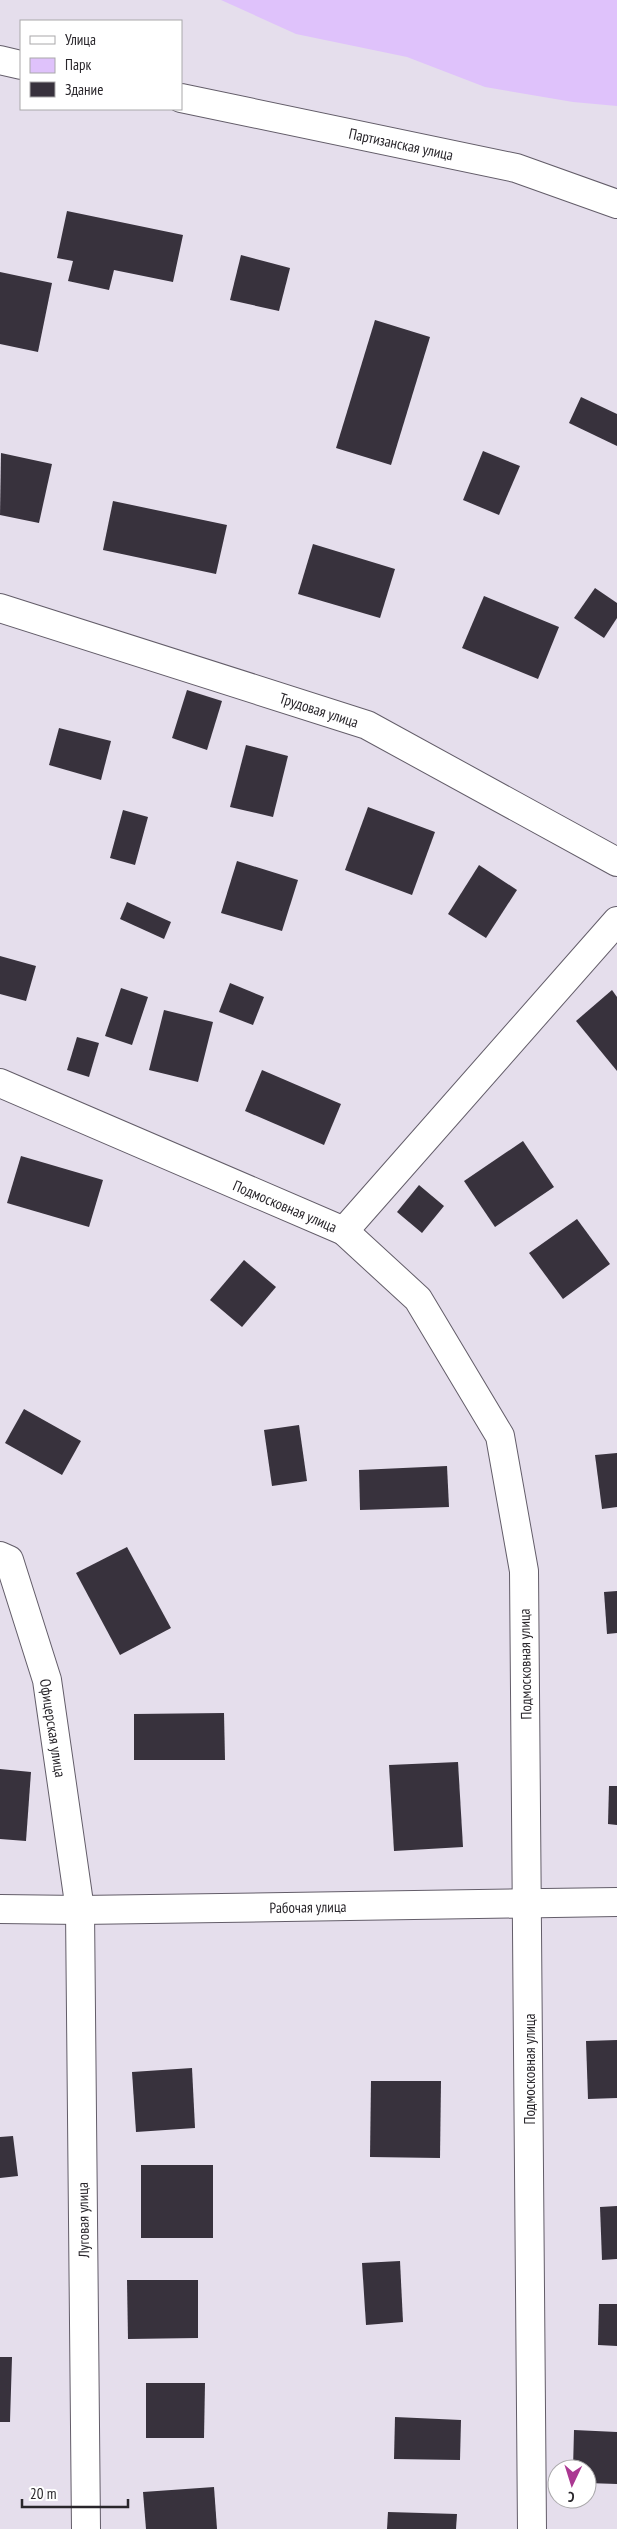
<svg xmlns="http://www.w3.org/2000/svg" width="617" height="2529" viewBox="0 0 617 2529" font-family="'PT Sans Narrow',sans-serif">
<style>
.green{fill:#dfc2fb}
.building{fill:#38323d}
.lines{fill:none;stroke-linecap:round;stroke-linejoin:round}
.minor-casing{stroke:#635d69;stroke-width:30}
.minor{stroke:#fff;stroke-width:28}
.labels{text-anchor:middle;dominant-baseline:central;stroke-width:5;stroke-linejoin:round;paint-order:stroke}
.street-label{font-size:15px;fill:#29262b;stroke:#fff}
</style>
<rect width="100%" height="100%" fill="#e5deec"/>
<polygon class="green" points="221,0 617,0 617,106 573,102 485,87 407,57 296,34"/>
<g class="building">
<polygon points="67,211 183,235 173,282 114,270 109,290 68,281 73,261 57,258"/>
<polygon points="241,255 290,268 279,311 230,300"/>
<polygon points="0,272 52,283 38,352 0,344"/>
<polygon points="375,320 430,337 391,465 336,448"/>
<polygon points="581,397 617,414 617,446 569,423"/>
<polygon points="483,451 520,466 499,515 463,500"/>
<polygon points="1,453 52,464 39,523 0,515"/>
<polygon points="113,501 227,525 216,574 103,550"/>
<polygon points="313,544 395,569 380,618 298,594"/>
<polygon points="595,588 617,603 617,618 604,638 574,618"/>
<polygon points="484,596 559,627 538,679 462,648"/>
<polygon points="187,690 222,701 207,750 172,738"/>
<polygon points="59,728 111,741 101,780 49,765"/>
<polygon points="246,745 288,756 273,817 230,807"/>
<polygon points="368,807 435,832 412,895 345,870"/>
<polygon points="123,810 148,817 135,865 110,858"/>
<polygon points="237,861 298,880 282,931 221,913"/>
<polygon points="479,865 517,890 486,938 448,914"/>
<polygon points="127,902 171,922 164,939 120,919"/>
<polygon points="0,956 36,966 26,1001 0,994"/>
<polygon points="230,983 264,997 253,1025 219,1012"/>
<polygon points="121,988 148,997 132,1045 105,1036"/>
<polygon points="612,990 617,997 617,1071 576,1021"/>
<polygon points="164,1010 213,1022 198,1082 149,1070"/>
<polygon points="77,1037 99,1043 89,1077 67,1070"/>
<polygon points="262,1070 341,1104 324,1145 245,1111"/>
<polygon points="523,1141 554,1187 495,1227 464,1181"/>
<polygon points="21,1156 103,1180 89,1227 7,1203"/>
<polygon points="419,1185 444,1206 422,1233 397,1212"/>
<polygon points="577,1219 610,1264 563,1299 529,1253"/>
<polygon points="244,1260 276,1287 242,1327 210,1300"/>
<polygon points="24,1409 81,1441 62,1475 5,1443"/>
<polygon points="299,1425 307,1481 272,1486 264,1430"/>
<polygon points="617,1453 617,1507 602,1509 595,1455"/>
<polygon points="447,1466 449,1507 360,1510 359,1470"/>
<polygon points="127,1547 171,1628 120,1655 76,1573"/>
<polygon points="617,1591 617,1633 607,1634 604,1592"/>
<polygon points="224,1713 225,1760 134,1760 134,1714"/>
<polygon points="458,1762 463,1847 394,1851 389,1765"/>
<polygon points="0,1769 31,1772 26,1841 0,1839"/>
<polygon points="609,1786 617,1786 617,1825 608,1824"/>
<polygon points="617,2040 617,2098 588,2099 586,2041"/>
<polygon points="192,2068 195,2128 136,2132 132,2072"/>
<polygon points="371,2081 441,2081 440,2158 370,2157"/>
<polygon points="13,2136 18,2176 0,2178 0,2137"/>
<rect x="141" y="2165" width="72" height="73"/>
<polygon points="617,2206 617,2259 602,2260 600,2207"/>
<polygon points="400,2261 403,2322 366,2325 362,2263"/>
<polygon points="127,2280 198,2280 198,2338 128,2339"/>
<polygon points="599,2304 617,2304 617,2346 598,2345"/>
<polygon points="0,2357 12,2357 10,2422 0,2422"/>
<polygon points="146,2383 205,2383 204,2438 146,2438"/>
<polygon points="395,2417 461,2420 460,2460 394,2459"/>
<polygon points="574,2430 617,2432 617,2484 587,2483 587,2469 573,2469"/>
<polygon points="214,2487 217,2529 146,2529 143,2492"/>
<polygon points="388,2512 457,2514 456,2529 387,2529"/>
</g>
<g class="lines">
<g class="minor-casing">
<g id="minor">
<polyline points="0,60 21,65"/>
<polyline points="181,98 516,168 617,204"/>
<polyline points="0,608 367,725 617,862"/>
<polyline points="0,1083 344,1231 418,1299 500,1436 524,1571 532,2529"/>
<polyline points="344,1231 617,921"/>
<polyline points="0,1556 9,1560 47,1680 80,1910 86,2529"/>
<polyline points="0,1909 80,1910 617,1902"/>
</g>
</g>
<use href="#minor" class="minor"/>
</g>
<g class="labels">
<g class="street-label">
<text transform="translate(401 144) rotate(12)">Партизанская улица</text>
<text transform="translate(319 710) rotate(18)">Трудовая улица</text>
<text transform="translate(285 1206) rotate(23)">Подмосковная улица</text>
<text transform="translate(525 1664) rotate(-91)">Подмосковная улица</text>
<text transform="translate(53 1728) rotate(81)">Офицерская улица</text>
<text transform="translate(308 1907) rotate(-1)">Рабочая улица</text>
<text transform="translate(529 2069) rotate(-90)">Подмосковная улица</text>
<text transform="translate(83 2220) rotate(-91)">Луговая улица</text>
</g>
</g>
<rect x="20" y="20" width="162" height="90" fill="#ffffff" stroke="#a9a8aa"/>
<rect x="30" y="36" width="25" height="8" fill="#ffffff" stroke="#a9a8aa"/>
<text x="65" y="45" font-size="15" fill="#29262b">Улица</text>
<rect x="30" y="58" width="25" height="15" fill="#dfc2fb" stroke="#a9a8aa"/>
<text x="65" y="70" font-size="15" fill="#29262b">Парк</text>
<rect x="30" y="82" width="25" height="15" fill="#38323d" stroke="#a9a8aa"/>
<text x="65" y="95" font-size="15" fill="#29262b">Здание</text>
<g transform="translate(572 2484) rotate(184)"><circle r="24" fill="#ffffff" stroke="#a9a8aa"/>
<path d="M0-4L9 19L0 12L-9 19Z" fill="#ab3892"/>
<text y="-8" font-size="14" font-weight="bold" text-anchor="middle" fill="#29262b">С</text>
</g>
<path d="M22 2499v8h106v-8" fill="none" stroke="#29262b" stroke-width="2.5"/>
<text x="30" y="2499" font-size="15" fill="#29262b" stroke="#ffffff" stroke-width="4" paint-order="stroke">20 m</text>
</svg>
